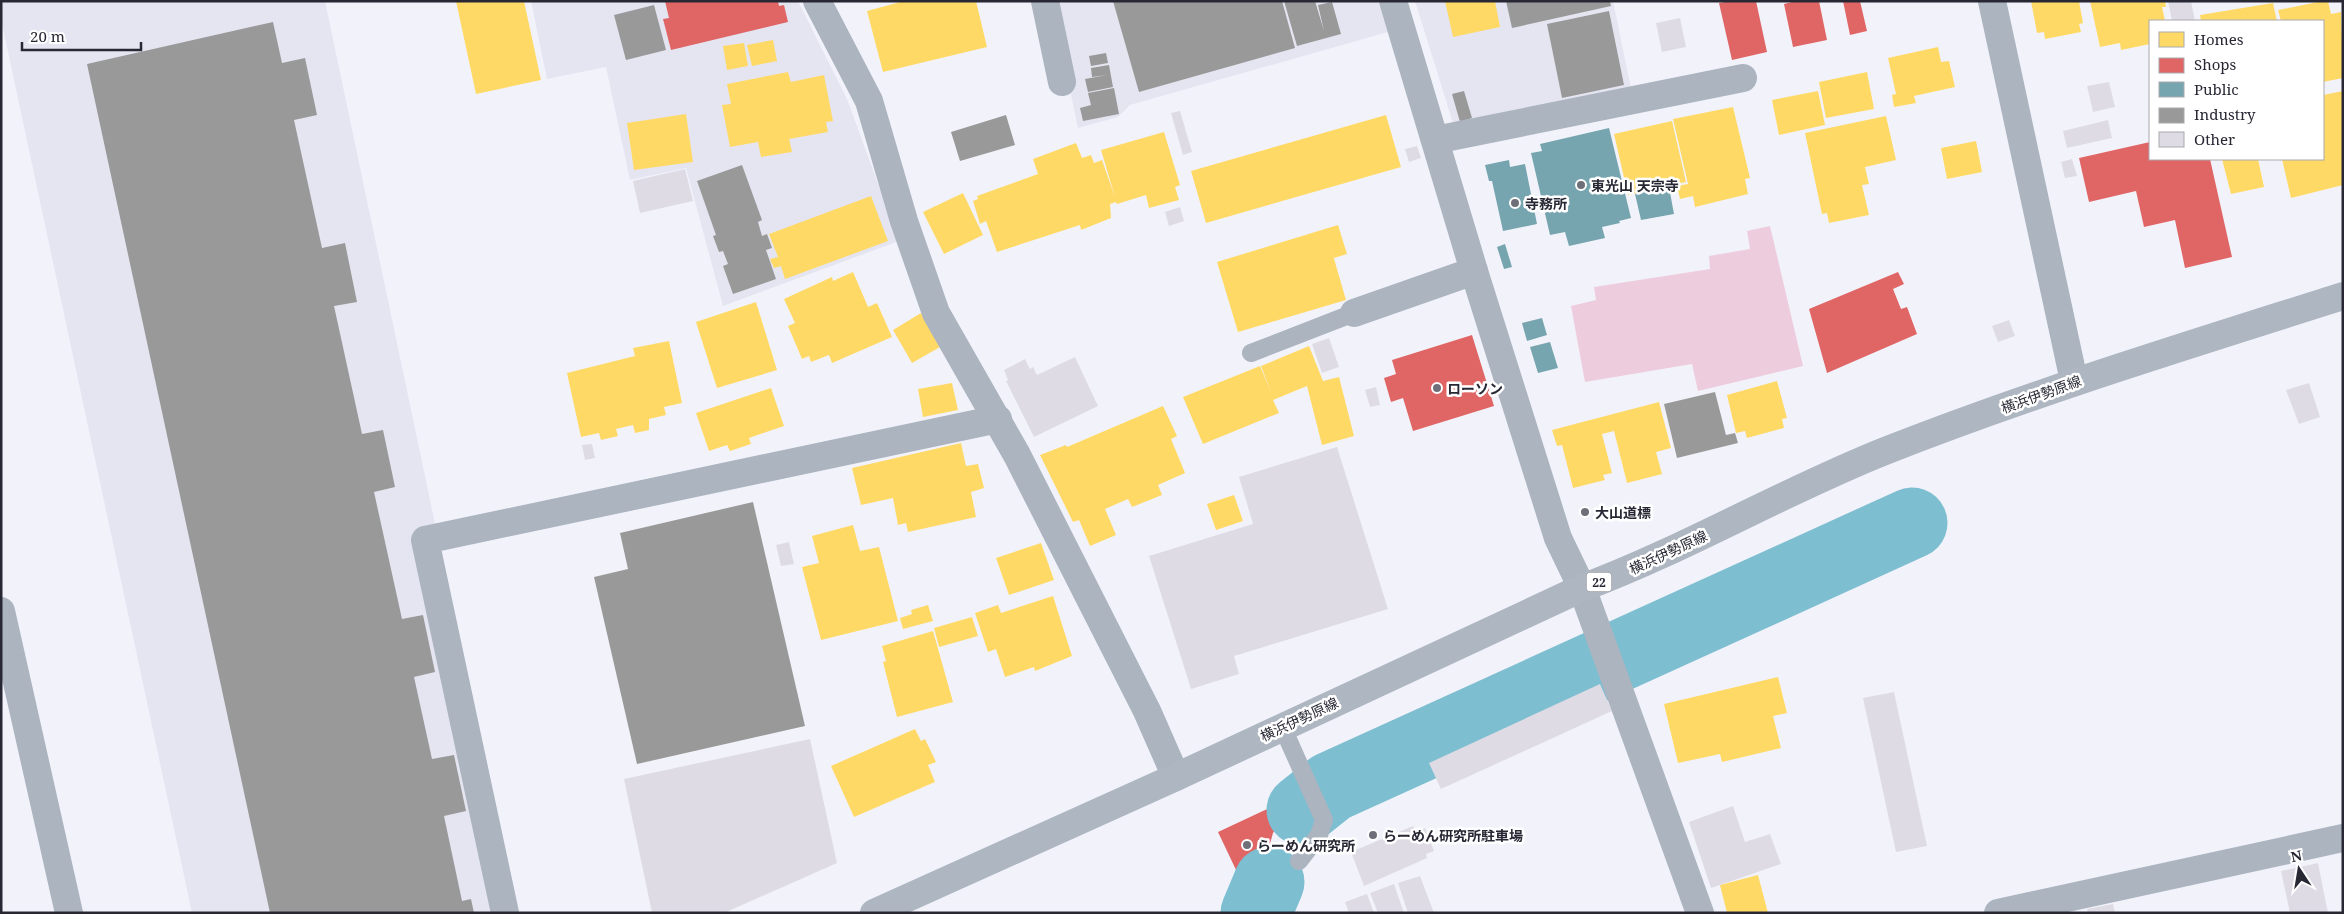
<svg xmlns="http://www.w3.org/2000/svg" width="2344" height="914" viewBox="0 0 2344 914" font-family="'Noto Serif','Noto Sans JP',serif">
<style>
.built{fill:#e4e5f1}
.green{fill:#edccde}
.homes{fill:#ffd966}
.shops{fill:#e06666}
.public{fill:#76a5af}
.industry{fill:#999}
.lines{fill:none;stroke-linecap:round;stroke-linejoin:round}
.river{stroke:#7dbed1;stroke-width:71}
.building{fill:#dedbe4}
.service{stroke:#abb4bf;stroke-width:18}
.minor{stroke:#abb4bf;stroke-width:28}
.tertiary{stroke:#abb4bf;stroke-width:28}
.primary{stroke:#adb6c1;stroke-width:28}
.poi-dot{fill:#6f6f7a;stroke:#fff;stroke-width:2}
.labels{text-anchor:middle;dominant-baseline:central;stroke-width:5;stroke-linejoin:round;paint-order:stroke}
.shield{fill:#fff;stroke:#686872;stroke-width:1}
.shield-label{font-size:12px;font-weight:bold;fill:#282835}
.poi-label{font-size:14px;font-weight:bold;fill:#282835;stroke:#fff;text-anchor:start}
.street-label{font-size:14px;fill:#282835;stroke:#fff}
</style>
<rect width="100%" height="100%" fill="#f2f3fa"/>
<g class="built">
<polygon points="1,1 325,1 437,533 495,913 192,913 1,19"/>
<polygon points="531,1 798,1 847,99 899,241 723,306 686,168 630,180 606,67 547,79"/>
<polygon points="1051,1 1378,1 1388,32 1130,105 1118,117 1078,128"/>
<polygon points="1415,1 1613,1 1632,93 1453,123"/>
</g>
<polygon class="green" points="1770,226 1803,366 1698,391 1692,364 1585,382 1571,306 1596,300 1594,287 1710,269 1709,256 1750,249 1747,231"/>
<g class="homes">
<polygon points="456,1 524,1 541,80 476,94"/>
<polygon points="904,1 976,1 987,47 883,72 867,11"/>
<polygon points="1445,1 1495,1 1500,27 1453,37"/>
<polygon points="2031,1 2079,1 2083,23 2079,24 2081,32 2045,39 2044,32 2037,33"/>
<polygon points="2090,1 2165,1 2166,7 2162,7 2165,21 2150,21 2150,44 2121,50 2120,43 2100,47"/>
<polygon points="2323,1 2328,1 2331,14 2341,12 2343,78 2323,82 2323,21 2281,21 2278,10"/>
<polygon points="2273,3 2277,21 2201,21 2200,15"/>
<polygon points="773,40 777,61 752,66 747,45"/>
<polygon points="744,43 748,66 727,70 723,46"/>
<polygon points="1938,47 1941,62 1949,61 1955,87 1914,96 1916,103 1894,107 1892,95 1896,94 1888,58"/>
<polygon points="788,72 791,82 824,75 833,121 826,122 828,132 789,139 792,152 761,157 758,142 730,147 722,105 731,104 727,84"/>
<polygon points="1867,72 1874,109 1826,118 1819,82"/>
<polygon points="1818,91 1825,125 1779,135 1772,100"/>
<polygon points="2343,91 2343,185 2291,198 2282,159 2323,159 2323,95"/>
<polygon points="1733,107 1750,178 1745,179 1748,194 1695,207 1693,196 1680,199 1677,186 1688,184 1673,119"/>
<polygon points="686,114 693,162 634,170 627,123"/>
<polygon points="1386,115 1401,167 1206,223 1191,171"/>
<polygon points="1886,116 1896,160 1865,167 1869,184 1862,185 1869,215 1829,223 1827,213 1822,214 1805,133"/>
<polygon points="1672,121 1686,182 1628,195 1614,134"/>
<polygon points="1164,132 1180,185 1175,187 1179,200 1149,208 1146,195 1117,204 1116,202 1110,204 1111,218 1081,230 1080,225 997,252 986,221 980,224 973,201 978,199 977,196 1038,174 1033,159 1076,143 1082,158 1091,155 1094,163 1102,160 1115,197 1101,150"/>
<polygon points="1976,141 1982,172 1947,179 1941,148"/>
<polygon points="2222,159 2258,159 2264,187 2231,194"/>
<polygon points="963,193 983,235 944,254 923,212"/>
<polygon points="871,196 888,241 785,279 781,266 774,268 770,259 778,257 769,234"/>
<polygon points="1338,225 1347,254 1334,258 1328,238 1346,300 1238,332 1217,262"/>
<polygon points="853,272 868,307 877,303 892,337 832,363 829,355 811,362 809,356 802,359 788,326 795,323 784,299 832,277 833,281"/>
<polygon points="756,302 777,370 717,388 696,322"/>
<polygon points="921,313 940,347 912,363 893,330"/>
<polygon points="669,341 682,403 664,407 666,415 649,419 649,430 635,433 633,425 616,429 618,436 601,440 599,433 581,437 567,373 635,356 633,348"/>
<polygon points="1309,346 1323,381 1339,377 1354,436 1322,445 1307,386 1273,400 1279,413 1203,444 1183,397 1260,366 1271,392 1261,366"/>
<polygon points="1777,381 1787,418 1782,419 1784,428 1747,438 1745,431 1736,433 1727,395"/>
<polygon points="952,383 958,410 923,417 918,389"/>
<polygon points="771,388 784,426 749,438 751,444 730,451 727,445 709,451 696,413"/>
<polygon points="1659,402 1671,448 1656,452 1662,474 1627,483 1614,431 1602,434 1612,473 1603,475 1605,480 1573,488 1562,445 1557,446 1552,430"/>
<polygon points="1163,406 1177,436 1171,439 1185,473 1158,485 1162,495 1132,507 1128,499 1105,509 1116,535 1090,546 1079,520 1073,522 1040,455 1066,445 1067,447"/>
<polygon points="961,443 966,466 978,464 984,488 971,492 976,517 908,532 906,523 898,525 893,498 861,505 852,468"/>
<polygon points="1234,495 1243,521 1216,530 1207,504"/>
<polygon points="853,525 860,551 879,547 898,621 821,640 802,567 819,563 812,536"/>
<polygon points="1041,543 1054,580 1009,595 996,558"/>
<polygon points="1053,596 1072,656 1035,671 1034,667 1005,677 996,649 988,652 975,613 998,605 1001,613"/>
<polygon points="928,605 933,621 903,629 900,618 912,614 911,610"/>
<polygon points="972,617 978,636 939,647 934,628"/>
<polygon points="933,631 953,702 897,717 883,662 886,661 882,646"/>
<polygon points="1778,677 1787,713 1773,716 1781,748 1722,762 1720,754 1678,763 1664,704"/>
<polygon points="915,729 921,741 925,739 936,762 928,765 935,782 854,817 831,766"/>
<polygon points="1758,875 1768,913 1727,913 1720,885"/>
</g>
<g class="shops">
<polygon points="665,1 778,1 779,6 784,5 788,22 671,50 663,19 669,18"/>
<polygon points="1730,1 1756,1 1767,52 1732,60 1719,3"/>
<polygon points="1796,1 1819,1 1827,40 1793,47 1784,4"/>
<polygon points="1843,1 1860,1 1867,31 1850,35"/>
<polygon points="2150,142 2150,159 2210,159 2232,257 2185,268 2175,220 2144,227 2136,191 2089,202 2079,158"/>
<polygon points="1898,272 1904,284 1893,289 1901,309 1907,307 1917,334 1827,373 1809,309"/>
<polygon points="1472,335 1494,406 1413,431 1403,398 1391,402 1384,378 1396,374 1392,360"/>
<polygon points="1284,801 1288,810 1273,833 1266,858 1237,872 1218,832"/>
</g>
<g class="public">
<polygon points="1609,128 1631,218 1619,221 1620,223 1602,227 1605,238 1569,246 1565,232 1550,235 1531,153 1542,151 1540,144"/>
<polygon points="1509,160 1510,167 1525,164 1537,224 1503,231 1492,181 1489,181 1485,165"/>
<polygon points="1669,187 1674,214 1641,220 1635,194"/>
<polygon points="1505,244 1512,267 1504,269 1497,247"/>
<polygon points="1542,318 1547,335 1527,341 1522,323"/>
<polygon points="1550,342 1558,368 1538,373 1530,347"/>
</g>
<g class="industry">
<polygon points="1113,1 1282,1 1295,48 1139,92"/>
<polygon points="1284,1 1315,1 1324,31 1318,5 1332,2 1341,34 1297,46"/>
<polygon points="1506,1 1610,1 1611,6 1512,28"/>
<polygon points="654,5 666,50 626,60 614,15"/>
<polygon points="1609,11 1624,85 1562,98 1547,24"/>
<polygon points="273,22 282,63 305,58 317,115 294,120 322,248 345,243 357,302 334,306 362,434 383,430 395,487 374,492 402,619 423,615 435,672 414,677 432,759 454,755 466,811 444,816 462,901 471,899 474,913 270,913 87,64"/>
<polygon points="1106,53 1108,63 1091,66 1089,56"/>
<polygon points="1109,65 1113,87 1088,92 1085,79 1107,75 1092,77 1091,68"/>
<polygon points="1114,88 1119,114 1083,121 1080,108 1091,105 1088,93"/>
<polygon points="1464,91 1472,118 1460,122 1452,94"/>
<polygon points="1006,115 1015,145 960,161 951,132"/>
<polygon points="742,165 762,220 758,222 762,236 767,234 772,248 766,250 776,279 733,294 723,266 728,264 723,251 719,252 713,236 716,235 697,181"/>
<polygon points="1715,392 1726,435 1735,433 1738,443 1677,458 1664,404"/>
<polygon points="753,502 805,726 637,764 594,577 628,569 620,533"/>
</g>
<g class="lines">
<g class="river">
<polyline points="1302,810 1331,787 1912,523"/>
<polyline points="1256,913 1269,882"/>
</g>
</g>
<g class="building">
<polygon points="2168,1 2191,1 2195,21 2172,21"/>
<polygon points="1680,18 1686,47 1662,52 1656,23"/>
<polygon points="2109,82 2115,107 2093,112 2087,86"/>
<polygon points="1180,111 1192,152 1183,155 1171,113"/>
<polygon points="2108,120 2112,138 2067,148 2063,131"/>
<polygon points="1417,146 1421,158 1409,162 1405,149"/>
<polygon points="2072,159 2077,176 2065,178 2061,162"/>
<polygon points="685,169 693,201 640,213 633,181"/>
<polygon points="1180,207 1184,221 1169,226 1165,212"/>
<polygon points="2009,320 2015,336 1998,342 1992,326"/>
<polygon points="1329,338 1339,367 1322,373 1312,344"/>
<polygon points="1075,357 1098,406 1034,437 1006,381 1008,380 1004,370 1025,359 1030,369 1033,367 1037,375"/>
<polygon points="2309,383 2320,417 2299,424 2286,390"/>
<polygon points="1376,387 1380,405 1370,407 1365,390"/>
<polygon points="592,444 595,458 585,460 582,445"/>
<polygon points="1337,447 1388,609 1234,656 1239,674 1191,689 1149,556 1253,524 1239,477"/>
<polygon points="789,542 794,564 781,566 776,545"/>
<polygon points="1600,684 1612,711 1441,789 1429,763"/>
<polygon points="1894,692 1927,846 1896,852 1863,698"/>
<polygon points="810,739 837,863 724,913 652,913 624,779"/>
<polygon points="1733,806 1745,842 1770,834 1781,864 1711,888 1689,822"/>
<polygon points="1413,826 1416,832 1425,828 1434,851 1426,854 1427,858 1364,886 1351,852"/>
<polygon points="2318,863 2328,913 2290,913 2281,871"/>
<polygon points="1420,876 1434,913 1408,913 1398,883"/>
<polygon points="1394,884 1404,913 1378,913 1370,893"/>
<polygon points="1367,894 1374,913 1349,913 1345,902"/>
<polygon points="2113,904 2115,913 2088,913 2087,909"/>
</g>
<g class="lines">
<g class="service">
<polyline points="1251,353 1354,313"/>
<polyline points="1282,726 1324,820 1319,835 1299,861"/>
</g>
<g class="minor">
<polyline points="817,1 869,101 904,221 936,313 1017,455 1147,711 1176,777"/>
<polyline points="1045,1 1062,82"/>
<polyline points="1393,1 1474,271 1558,538 1582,588 1700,913"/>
<polyline points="1435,140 1743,78"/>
<polyline points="1354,313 1474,271"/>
<polyline points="505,913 425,540 998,419"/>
<polyline points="1998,913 2343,838"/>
</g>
<g class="tertiary">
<polyline points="1992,1 2074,381"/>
<polyline points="1,611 69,913"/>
</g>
<path class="primary" d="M 874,913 L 1176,777 L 1582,588 C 1686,549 1782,492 1885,451 C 2035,392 2189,345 2343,296"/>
</g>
<g class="poi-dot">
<circle cx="1581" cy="185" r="5"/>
<circle cx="1515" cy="203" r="5"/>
<circle cx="1437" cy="388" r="5"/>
<circle cx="1585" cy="512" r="5"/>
<circle cx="1373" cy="835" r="5"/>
<circle cx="1247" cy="845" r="5"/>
</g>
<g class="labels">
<rect class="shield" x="1586.5" y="572.5" width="25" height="19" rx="4"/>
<g class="shield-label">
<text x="1599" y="582">22</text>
</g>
<g class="poi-label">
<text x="1591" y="185">東光山 天宗寺</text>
<text x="1525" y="203">寺務所</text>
<text x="1447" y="388">ローソン</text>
<text x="1595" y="512">大山道標</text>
<text x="1383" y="835">らーめん研究所駐車場</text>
<text x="1257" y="845">らーめん研究所</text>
</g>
<g class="street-label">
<text transform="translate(2041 394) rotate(-20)">横浜伊勢原線</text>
<text transform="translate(1668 552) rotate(-25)">横浜伊勢原線</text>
<text transform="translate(1299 719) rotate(-25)">横浜伊勢原線</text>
</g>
</g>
<rect width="2344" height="914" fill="none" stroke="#282835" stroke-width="5"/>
<rect x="2149" y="20" width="175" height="140" fill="#ffffff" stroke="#a9a9ae"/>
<rect x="2159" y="32" width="25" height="15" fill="#ffd966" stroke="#a9a9ae"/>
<text x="2194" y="45" font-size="15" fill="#282835">Homes</text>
<rect x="2159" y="58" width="25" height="15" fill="#e06666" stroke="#a9a9ae"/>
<text x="2194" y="70" font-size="15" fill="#282835">Shops</text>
<rect x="2159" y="82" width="25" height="15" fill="#76a5af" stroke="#a9a9ae"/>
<text x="2194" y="95" font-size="15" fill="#282835">Public</text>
<rect x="2159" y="108" width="25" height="15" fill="#999999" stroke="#a9a9ae"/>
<text x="2194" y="120" font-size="15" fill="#282835">Industry</text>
<rect x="2159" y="132" width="25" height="15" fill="#dedbe4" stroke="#a9a9ae"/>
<text x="2194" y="145" font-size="15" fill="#282835">Other</text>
<g transform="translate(2299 869) rotate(348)" stroke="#ffffff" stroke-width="4" paint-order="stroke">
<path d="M0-4L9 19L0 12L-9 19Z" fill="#282835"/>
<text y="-8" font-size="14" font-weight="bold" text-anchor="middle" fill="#282835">N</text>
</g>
<path d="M22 42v8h119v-8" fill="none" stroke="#282835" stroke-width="2.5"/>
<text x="30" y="42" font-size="15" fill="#282835" stroke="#ffffff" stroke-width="4" paint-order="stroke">20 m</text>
</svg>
